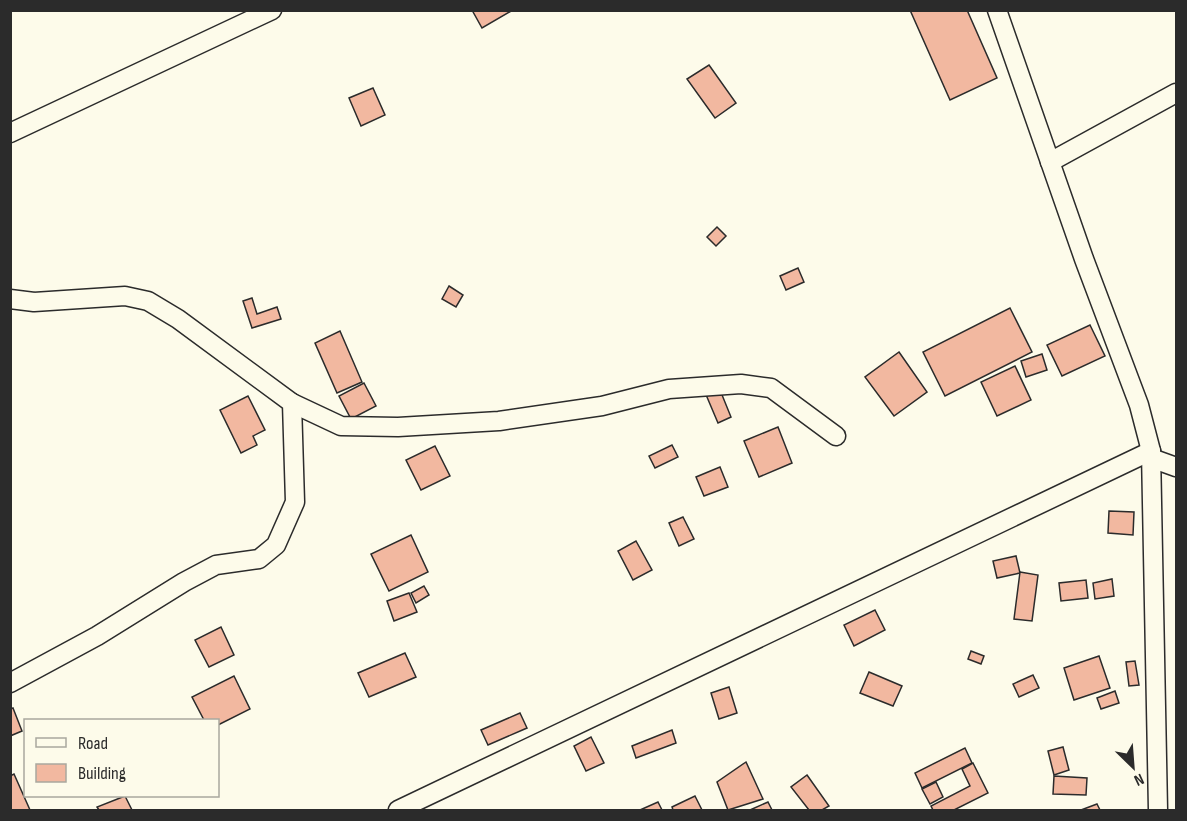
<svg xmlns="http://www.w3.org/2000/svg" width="1187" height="821" viewBox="0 0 1187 821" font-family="'Sofia Sans Condensed',sans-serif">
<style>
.building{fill:#f2b8a0;stroke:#2b2b2b;stroke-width:1.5}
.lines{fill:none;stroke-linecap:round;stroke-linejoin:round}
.street-casing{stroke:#2b2b2b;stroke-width:21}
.street{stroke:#fdfbea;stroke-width:18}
</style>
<rect width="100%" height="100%" fill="#fdfbea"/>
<g class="building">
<polygon points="472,10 513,10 482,28"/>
<polygon points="910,10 967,10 997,78 950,100"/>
<polygon points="709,65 736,103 715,118 687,79"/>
<polygon points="373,88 385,115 361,126 349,98"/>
<polygon points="717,227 726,236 716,246 707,237"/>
<polygon points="798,268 804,282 786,290 780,276"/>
<polygon points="449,286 463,295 456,307 442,299"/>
<polygon points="252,298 257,314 277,307 281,319 252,328 243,301"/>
<polygon points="1010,308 1032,352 945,396 923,352"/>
<polygon points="1090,325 1105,356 1062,376 1047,345"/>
<polygon points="340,331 362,382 337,393 315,343"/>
<polygon points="899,352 927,392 894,416 865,377"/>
<polygon points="1042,354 1047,370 1026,377 1021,361"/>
<polygon points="1015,366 1031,400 997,416 981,382"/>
<polygon points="364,383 376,406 351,419 339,396"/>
<polygon points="718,385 731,417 718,423 704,390"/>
<polygon points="248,396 265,430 253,436 257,445 241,453 220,410"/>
<polygon points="778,427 792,463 759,477 744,441"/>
<polygon points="672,445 678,457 655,468 649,456"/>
<polygon points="435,446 450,476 421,490 406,460"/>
<polygon points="720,467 728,487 704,496 696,477"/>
<polygon points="1109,511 1134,512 1133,535 1108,533"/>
<polygon points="683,517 694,539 679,546 669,523"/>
<polygon points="411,535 428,572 389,591 371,554"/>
<polygon points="636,541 652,570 633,580 618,551"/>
<polygon points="1016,556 1020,573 997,578 993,561"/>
<polygon points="1020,572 1038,575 1032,621 1014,619"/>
<polygon points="1112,579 1114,596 1095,599 1093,583"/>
<polygon points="1086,580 1088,598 1061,601 1059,583"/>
<polygon points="424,586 429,595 416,603 411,593"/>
<polygon points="409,593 417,612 394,621 387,601"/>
<polygon points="875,610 885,630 854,646 844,625"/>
<polygon points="221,627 234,655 209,667 195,640"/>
<polygon points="971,651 984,656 981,664 968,659"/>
<polygon points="405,653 416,677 369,697 358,673"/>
<polygon points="1099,656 1110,688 1074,700 1064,668"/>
<polygon points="1135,661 1139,685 1129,686 1126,662"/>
<polygon points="869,672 902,686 893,706 860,693"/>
<polygon points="1033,675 1039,688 1019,697 1013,684"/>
<polygon points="234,676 250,709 218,725 218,720 204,720 192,697"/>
<polygon points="729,687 737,713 719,719 711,693"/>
<polygon points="1115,691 1119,703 1101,709 1097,698"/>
<polygon points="13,708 22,731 10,736 10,709"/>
<polygon points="520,713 527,728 488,745 481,730"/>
<polygon points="672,730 676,743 636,758 632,746"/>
<polygon points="591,737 604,763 586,771 574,746"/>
<polygon points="1063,747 1069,770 1054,775 1048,751"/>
<polygon points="965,748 972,763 922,788 915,773"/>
<polygon points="746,762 763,799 728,810 717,782"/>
<polygon points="973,763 988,793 954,810 933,810 931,806 970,786 962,769"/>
<polygon points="14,774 30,810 10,810 10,776"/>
<polygon points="807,775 829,806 822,810 809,810 791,787"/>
<polygon points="1054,776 1087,778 1086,795 1053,794"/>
<polygon points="936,782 943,797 930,804 922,789"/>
<polygon points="125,796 132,810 99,810 97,807"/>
<polygon points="695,796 702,810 673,810 672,807"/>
<polygon points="658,802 662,810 640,810"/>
<polygon points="768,802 772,810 750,810"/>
<polygon points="1097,804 1100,810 1081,810"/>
</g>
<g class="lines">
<g class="street-casing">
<g id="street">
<polyline points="997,10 1084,259 1139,405 1151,451 1158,810"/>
<polyline points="10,133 272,10"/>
<polyline points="1050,162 1176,93"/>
<polyline points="10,299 34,302 125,296 148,301 178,319 292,403 295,502 276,545 259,559 216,565 184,582 97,636 10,683"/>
<polyline points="292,403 341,426 398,427 499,421 602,406 669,389 741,384 771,388 836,436"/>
<polyline points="1151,458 1176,467"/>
<polyline points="398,810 1151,451"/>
</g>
</g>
<use href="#street" class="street"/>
</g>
<rect width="1187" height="821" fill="none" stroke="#2b2b2b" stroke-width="24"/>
<rect x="24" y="719" width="195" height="78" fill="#fdfbea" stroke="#a9a89e" stroke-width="1.5"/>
<rect x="36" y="738" width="30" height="9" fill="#fdfbea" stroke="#a9a89e" stroke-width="1.5"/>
<text x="78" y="749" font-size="18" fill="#2b2b2b">Road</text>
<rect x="36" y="764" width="30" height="18" fill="#f2b8a0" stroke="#a9a89e" stroke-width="1.5"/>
<text x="78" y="779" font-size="18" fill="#2b2b2b">Building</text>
<g transform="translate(1133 767) rotate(155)" stroke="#fdfbea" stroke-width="4.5" paint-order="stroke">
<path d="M0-4.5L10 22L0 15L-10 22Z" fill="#2b2b2b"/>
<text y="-9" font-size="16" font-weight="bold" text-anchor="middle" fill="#2b2b2b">N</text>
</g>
</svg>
